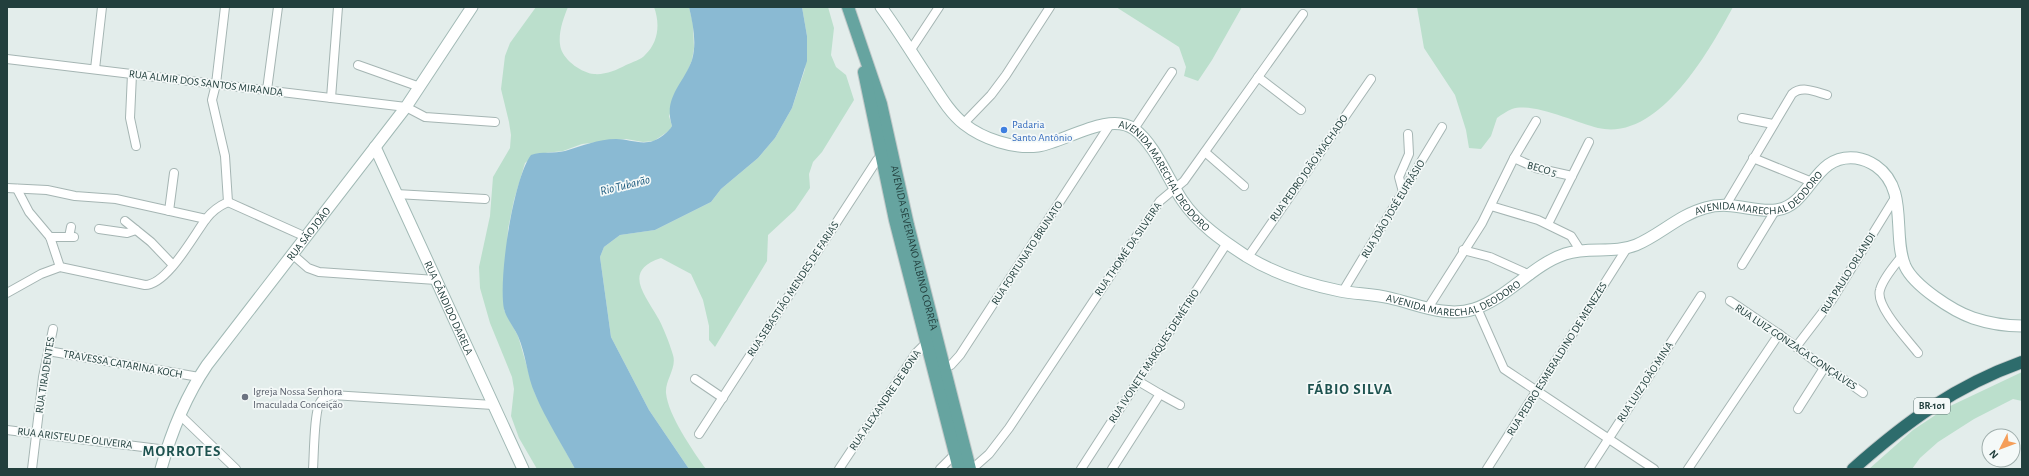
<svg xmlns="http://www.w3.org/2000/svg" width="2029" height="476" viewBox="0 0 2029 476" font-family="'Alegreya Sans',sans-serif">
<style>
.green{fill:#bbdfcc}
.water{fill:#8abad3}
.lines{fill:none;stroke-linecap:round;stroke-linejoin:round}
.street-casing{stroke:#a5b5b3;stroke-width:10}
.secondary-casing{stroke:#a1b9b5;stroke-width:13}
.primary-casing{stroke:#c1c9c9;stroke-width:14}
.highway-casing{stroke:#c1c9c9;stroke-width:14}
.street{stroke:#fff;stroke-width:8}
.secondary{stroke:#fff;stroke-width:11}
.primary{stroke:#66a4a0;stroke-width:12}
.highway{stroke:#2d6c6c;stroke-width:12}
.shop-dot{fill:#3f7fe0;stroke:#f4f9f8;stroke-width:1.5}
.worship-dot{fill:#6b7280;stroke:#f4f9f8;stroke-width:1.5}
.labels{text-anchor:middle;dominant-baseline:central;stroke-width:3.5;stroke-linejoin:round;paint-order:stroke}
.shield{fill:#f4f9f8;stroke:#617775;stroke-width:1}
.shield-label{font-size:10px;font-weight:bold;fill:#223f3d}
.street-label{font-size:11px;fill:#223f3d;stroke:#f4f9f8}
.shop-label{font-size:11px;fill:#366cbe;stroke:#f4f9f8;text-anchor:start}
.worship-label{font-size:11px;fill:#5b616d;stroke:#f4f9f8;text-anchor:start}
.water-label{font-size:12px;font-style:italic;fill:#1a597d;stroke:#f4f9f8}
.district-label{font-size:15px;font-weight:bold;letter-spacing:1px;fill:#1d524f;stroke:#f4f9f8}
</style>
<rect width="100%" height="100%" fill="#e3edeb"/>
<g class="green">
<path d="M 536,7 L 568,7 C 563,19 557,36 561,49 C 565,61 582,73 594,74 C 605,75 617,70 626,65 C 632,62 641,60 645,55 C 659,42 660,23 654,7 L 689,7 L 693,24 L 694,48 L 692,60 L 669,116 L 672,126 L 670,130 L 654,141 L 643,142 L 626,139 L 582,144 L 563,151 L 536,154 L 525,163 L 514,200 L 508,229 L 504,310 L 518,336 L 535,394 L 575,469 L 537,469 L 519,438 L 511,416 L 514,389 L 512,377 L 490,323 L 480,288 L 479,267 L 490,216 L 493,177 L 510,148 L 511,135 L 509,122 L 501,89 L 505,56 L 510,43 Z"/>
<path d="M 802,7 L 828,7 L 834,28 L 831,55 L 836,67 L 846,75 L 854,100 L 822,152 L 813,162 L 809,174 L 810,188 L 795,210 L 768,235 L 767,261 L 715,347 L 709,340 L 709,326 L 703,300 L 691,274 L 661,258 C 622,271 645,294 658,318 C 662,324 671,347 673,355 C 677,368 665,380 666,393 C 668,415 693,451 706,469 L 689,469 L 649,410 L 611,337 L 600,257 L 604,247 L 620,235 L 655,230 L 711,202 L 721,189 L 758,158 L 775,138 L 792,108 L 805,69 L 807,36 Z"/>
<polygon points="1116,7 1242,7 1212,60 1198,81 1184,76 1186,67 1179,47"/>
<path d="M 1417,7 L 1733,7 C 1709,51 1659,142 1598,128 C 1576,123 1534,102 1512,109 C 1507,111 1501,115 1497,118 L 1491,136 L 1481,149 L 1469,148 L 1466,130 L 1455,95 L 1424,48 Z"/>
<polygon points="2022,372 2022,401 2013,399 1974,419 1938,442 1920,458 1912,469 1869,469 1913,430 1946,408"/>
</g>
<path class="water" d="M 689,7 L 802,7 L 807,36 L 807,61 L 792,108 L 775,138 L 758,158 L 721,189 L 711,202 L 655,230 L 620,235 L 604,247 L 600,257 L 611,337 L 649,410 L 689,469 L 575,469 C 562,444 546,420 535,394 C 527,376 526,354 518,336 C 514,327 506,318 504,309 C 498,280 513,179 531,155 C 542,151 554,154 565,151 C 582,146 598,139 616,139 C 628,139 641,145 653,141 C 659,139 669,132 672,126 C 663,97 683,85 692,60 C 697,43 693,24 689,7 Z"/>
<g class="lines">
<g class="street-casing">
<g id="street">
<polyline points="910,51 939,7"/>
<polyline points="7,59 406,107 425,117 495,122"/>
<polyline points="358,65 420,87"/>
<polyline points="95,69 102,7"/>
<polyline points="132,74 130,118 136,146"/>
<polyline points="1258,77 1301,110"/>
<polyline points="267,90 278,7"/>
<polyline points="331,98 338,7"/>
<polyline points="1742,118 1773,124"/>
<polyline points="964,123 991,95 1006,75 1050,7"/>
<polyline points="1134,129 1172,72"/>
<polyline points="1205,152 1244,186"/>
<polyline points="1514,158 1536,168 1572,176"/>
<polyline points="1753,158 1812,182"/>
<polyline points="7,188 47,190 75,196 116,199 206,219"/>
<polyline points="17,189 29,212 50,237 60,267"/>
<polyline points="1403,192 1399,177 1409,154 1408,134"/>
<polyline points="396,194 485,199"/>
<polyline points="228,202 306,237"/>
<path d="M 1726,205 L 1792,94 C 1802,85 1816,92 1827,95"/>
<polyline points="1491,206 1538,220 1571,236 1580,250"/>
<polyline points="169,211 174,173"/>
<polyline points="125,221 151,242 173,265"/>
<polyline points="1548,224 1589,142"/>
<polyline points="99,229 127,233 136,230"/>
<polyline points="50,237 74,237"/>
<polyline points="69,237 71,227"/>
<polyline points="1463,250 1490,257 1530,275"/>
<polyline points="292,254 308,268 319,272 436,280"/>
<path d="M 1902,256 C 1895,265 1883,278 1880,290 C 1875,306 1908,340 1918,353"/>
<polyline points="1248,257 1371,79"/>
<polyline points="1742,265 1775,211"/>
<polyline points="1343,291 1442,127"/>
<path d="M 7,293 L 41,274 L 60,267 L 145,285 C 167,285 194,235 206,219 C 212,211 219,206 228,202 L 225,156 L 212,100 L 216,84 L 225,7"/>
<polyline points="1730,301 1779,334 1824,368 1838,375 1863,393"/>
<polyline points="1428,308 1482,223 1514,158 1536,121"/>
<polyline points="1477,308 1504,369 1654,469"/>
<polyline points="1796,347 1832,300 1896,196"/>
<polyline points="48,351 199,377"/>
<polyline points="940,369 951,365 960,355 1111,123"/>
<polyline points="695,379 723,398"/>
<polyline points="1160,394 1180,405"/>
<polyline points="1798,409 1824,368"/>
<polyline points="180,415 236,469"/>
<polyline points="7,430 167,450"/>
<polyline points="699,434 877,160 883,154"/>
<polyline points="32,469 43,377 53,329"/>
<path d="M 313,469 C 314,456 314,408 321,401 C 324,397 328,396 332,395 L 493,405"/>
<polyline points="839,469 916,353 929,340"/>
<polyline points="940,469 955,454"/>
<polyline points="972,469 989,454 1009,428 1160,201 1184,181 1303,14"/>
<polyline points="1081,469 1227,243"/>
<polyline points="1112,469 1160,394 1138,381"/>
<polyline points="1487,469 1627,248"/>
<polyline points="1589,469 1701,296"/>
<polyline points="1688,469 1779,334"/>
</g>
</g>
<g class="secondary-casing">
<g id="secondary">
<path id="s1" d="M 881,7 C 898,30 913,55 929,79 C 939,94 949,112 964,124 C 983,139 1013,149 1038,146 C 1065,142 1109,111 1134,129 C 1154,143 1168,179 1182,200 C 1198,224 1223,241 1246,256 C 1275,274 1306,284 1340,291 C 1356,294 1373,294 1390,298 C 1417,304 1446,318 1474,309 C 1509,297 1532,265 1565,254 C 1588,246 1614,254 1636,245 C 1660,235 1679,215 1705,208 C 1732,200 1753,213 1776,210 C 1811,206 1813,153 1856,158 C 1863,159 1870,162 1876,166 C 1909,189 1892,235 1905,266 C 1914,286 1953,311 1973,318 C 1988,323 2006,326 2022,326"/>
<path id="s2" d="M 375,147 L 523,469"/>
<path id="s3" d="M 161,469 C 171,433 186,396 207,365 L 406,107 L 472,7"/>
</g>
</g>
<g class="primary-casing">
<g id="primary">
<path id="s4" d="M 848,7 L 881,104 L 908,225 L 970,469"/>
<polyline points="864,72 895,220 959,469"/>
</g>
</g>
<g class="highway-casing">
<path id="highway" d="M 1853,469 C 1906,422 1955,386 2022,362"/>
</g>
<use href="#street" class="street"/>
<use href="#secondary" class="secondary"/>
<use href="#primary" class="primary"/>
<use href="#highway" class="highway"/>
</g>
<circle class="shop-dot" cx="1004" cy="130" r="4"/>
<circle class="worship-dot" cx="245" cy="397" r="4"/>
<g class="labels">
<rect class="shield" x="1914" y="398" width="36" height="16" rx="3"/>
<g class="shield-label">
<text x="1932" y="406">BR-101</text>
</g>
<g class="street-label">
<text transform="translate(206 83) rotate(7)">RUA ALMIR DOS SANTOS MIRANDA</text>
<text transform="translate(1309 168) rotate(-55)">RUA PEDRO JOÃO MACHADO</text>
<text transform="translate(1542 169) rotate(16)">BECO 5</text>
<text stroke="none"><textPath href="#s1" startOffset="378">AVENIDA MARECHAL DEODORO</textPath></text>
<text stroke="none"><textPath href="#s1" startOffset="1050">AVENIDA MARECHAL DEODORO</textPath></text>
<text transform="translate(1393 209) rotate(-59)">RUA JOÃO JOSÉ EUFRÁSIO</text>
<text stroke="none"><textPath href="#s3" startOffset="280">RUA SÃO JOÃO</textPath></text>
<text stroke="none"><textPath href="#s4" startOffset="250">AVENIDA SEVERIANO ALBINO CORRÊA</textPath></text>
<text transform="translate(1128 249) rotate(-56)">RUA THOMÉ DA SILVEIRA</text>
<text transform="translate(1027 253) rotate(-57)">RUA FORTUNATO BRUNATO</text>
<text transform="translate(1848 273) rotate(-58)">RUA PAULO ORLANDI</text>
<text stroke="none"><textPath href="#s1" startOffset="714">AVENIDA MARECHAL DEODORO</textPath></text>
<text transform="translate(793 289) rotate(-57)">RUA SEBASTIÃO MENDES DE FARIAS</text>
<text stroke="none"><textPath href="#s2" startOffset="177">RUA CÂNDIDO DARELA</textPath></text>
<text transform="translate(1796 347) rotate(34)">RUA LUIZ GONZAGA GONÇALVES</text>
<text transform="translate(1154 356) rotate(-57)">RUA IVONETE MARQUES DEMÉTRIO</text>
<text transform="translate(1557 359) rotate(-58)">RUA PEDRO ESMERALDINO DE MENEZES</text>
<text transform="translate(123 364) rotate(10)">TRAVESSA CATARINA KOCH</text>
<text transform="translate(45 375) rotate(-81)">RUA TIRADENTES</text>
<text transform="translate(1645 382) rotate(-57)">RUA LUIZ JOÃO MINA</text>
<text transform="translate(885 400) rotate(-56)">RUA ALEXANDRE DE BONA</text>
<text transform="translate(75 438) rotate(7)">RUA ARISTEU DE OLIVEIRA</text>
</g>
<g class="shop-label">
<text x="1012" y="124">Padaria<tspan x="1012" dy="13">Santo Antônio</tspan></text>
</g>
<g class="worship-label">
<text x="253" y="391">Igreja Nossa Senhora<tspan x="253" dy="13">Imaculada Conceição</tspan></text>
</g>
<g class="water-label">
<text transform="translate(625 185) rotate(-14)">Rio Tubarão</text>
</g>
<g class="district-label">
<text x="1350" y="389">FÁBIO SILVA</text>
<text x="182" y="451">MORROTES</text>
</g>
</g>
<rect width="2029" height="476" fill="none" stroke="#223f3d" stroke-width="16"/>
<g transform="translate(2001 448) rotate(228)"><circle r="19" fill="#f4f9f8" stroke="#a0afad"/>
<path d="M0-3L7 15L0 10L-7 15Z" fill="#f59e59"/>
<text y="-6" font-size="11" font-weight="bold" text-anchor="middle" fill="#223f3d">N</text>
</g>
</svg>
